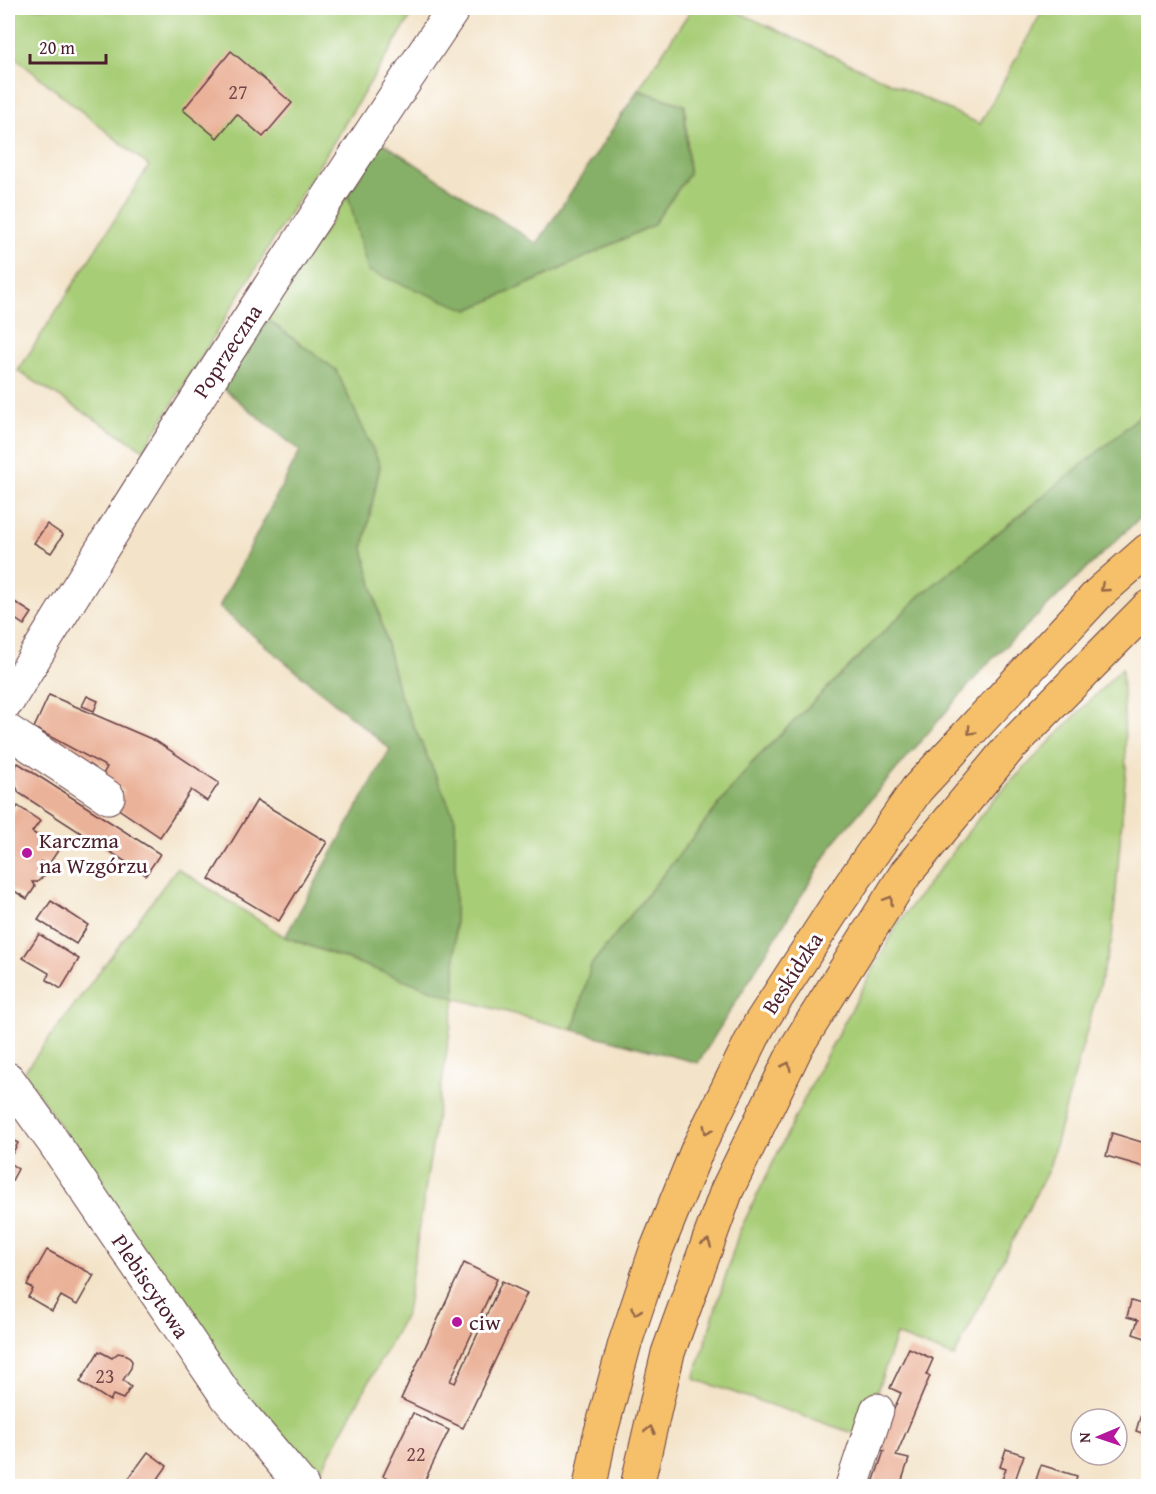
<svg xmlns="http://www.w3.org/2000/svg" width="1156" height="1494" viewBox="0 0 1156 1494" font-family="'Gentium Book Plus',serif">
<style>
.green{fill:#a8cd77;stroke:#797651;stroke-width:1.5}
.forest{fill:#86b068;stroke:#68684a;stroke-width:1.5}
.building{fill:#ebb29a}
.lines{fill:none;stroke-linecap:round;stroke-linejoin:round}
.minor-casing{stroke:#633c43;stroke-width:35}
.major-casing{stroke:#633c43;stroke-width:35}
.minor{stroke:#fff;stroke-width:33}
.major{stroke:#f6c06b;stroke-width:33}
.oneway{stroke:#976748}
.poi-dot{fill:#b5179e;stroke:#fff;stroke-width:2}
.labels{text-anchor:middle;dominant-baseline:central;stroke-width:6;stroke-linejoin:round;paint-order:stroke}
.number-label{font-size:20px;fill:#724447}
.street-label{font-size:22px;fill:#4a1f2b;stroke:#fff}
.poi-label{font-size:22px;fill:#4a1f2b;stroke:#fff;text-anchor:start}
</style>
<rect width="100%" height="100%" fill="#fff"/>
<filter id="ink" filterUnits="userSpaceOnUse"><feTurbulence type="fractalNoise" baseFrequency=".0167" numOctaves="2"/><feDisplacementMap in="SourceGraphic" scale="12" xChannelSelector="R" yChannelSelector="G"/><feConvolveMatrix kernelMatrix="1 2 1 2 8 2 1 2 1" color-interpolation-filters="sRGB"/></filter>
<filter id="wash" filterUnits="userSpaceOnUse"><feTurbulence type="fractalNoise" baseFrequency=".008" numOctaves="4" result="noise"/><feDisplacementMap in="SourceGraphic" scale="24" xChannelSelector="R" yChannelSelector="G"/><feGaussianBlur stdDeviation="1.35" result="paint"/><feColorMatrix in="noise" values="0 0 0 0 0 0 0 0 0 0 0 0 0 0 0 0 0 1.4 0 .05"/><feComposite in="paint" operator="in"/></filter>
<g filter="url(#wash)">
<rect width="100%" height="100%" fill="#f3e3c8"/>
<g class="green">
<polygon points="8,8 416,8 144,450 18,371 149,166 8,52"/>
<polygon points="692,8 729,8 980,124 1044,8 1148,8 1148,408 1115,438 920,596 753,762 591,965 573,1030 455,998 406,1313 316,1480 208,1351 24,1072 177,868 285,937 455,997 455,819 399,693 363,549 380,465 336,370 267,319 348,195 468,310 541,278 653,225 689,174 685,105 638,90"/>
<polygon points="1122,668 1126,769 1112,939 1049,1168 954,1357 896,1335 862,1436 694,1379 739,1232 819,1069 899,922 991,802"/>
</g>
<g class="forest">
<polygon points="638,90 684,105 689,174 653,225 541,278 468,310 368,271 348,195 382,142 537,244"/>
<polygon points="267,319 336,370 380,465 363,549 399,693 455,819 455,998 285,937 390,749 219,607 300,451 223,388"/>
<polygon points="1148,408 1148,510 988,663 835,841 698,1063 573,1030 591,965 753,762 920,596 1115,438"/>
</g>
<g id="blocks">
<g class="building">
<polygon points="231,51 292,103 263,137 237,114 217,138 183,110"/>
<polygon points="47,524 63,535 51,553 34,543"/>
<polygon points="13,601 32,613 24,625 8,614 8,610"/>
<polygon points="49,695 156,741 219,783 207,801 191,790 160,837 114,806 124,791 102,776 107,767 34,728"/>
<polygon points="87,696 98,701 94,711 82,706"/>
<polygon points="18,763 160,854 146,875 19,793 11,775"/>
<polygon points="257,800 327,842 279,921 209,879"/>
<polygon points="18,806 40,821 32,832 59,849 49,864 41,862 45,867 44,876 37,882 32,882 35,887 27,899 8,887 8,815 10,817"/>
<polygon points="51,901 88,925 76,944 38,920"/>
<polygon points="39,934 79,959 61,989 47,980 49,973 23,958"/>
<polygon points="1112,1133 1148,1144 1148,1168 1106,1156"/>
<polygon points="8,1137 18,1143 8,1161"/>
<polygon points="8,1162 18,1169 8,1188"/>
<polygon points="47,1250 94,1275 77,1305 61,1296 52,1311 28,1297 33,1289 27,1285"/>
<polygon points="464,1263 497,1279 450,1381 455,1383 502,1281 527,1293 463,1428 401,1399"/>
<polygon points="1131,1301 1148,1306 1148,1339 1133,1334 1138,1320 1127,1317"/>
<polygon points="909,1348 933,1359 926,1375 930,1376 896,1456 909,1459 900,1486 872,1486 884,1451 877,1449 901,1393 890,1388"/>
<polygon points="99,1351 112,1358 118,1353 123,1354 127,1355 132,1361 131,1368 123,1380 131,1387 123,1399 113,1395 110,1401 80,1382"/>
<polygon points="1147,1394 1148,1394 1148,1435 1136,1431"/>
<polygon points="413,1413 449,1430 422,1486 405,1486 383,1476"/>
<polygon points="1006,1449 1024,1455 1013,1486 1000,1485 1006,1469 1000,1467"/>
<polygon points="148,1452 167,1466 155,1483 159,1486 123,1486"/>
<polygon points="1041,1465 1077,1476 1074,1486 1034,1486"/>
</g>
</g>
</g>
<g filter="url(#ink)">
<use href="#blocks" fill-opacity="0" stroke="#633c43" stroke-width="1.5"/>
<g class="lines">
<g class="minor-casing">
<g id="minor">
<path d="M 8,701 C 151,466 301,236 454,8"/>
<polyline points="8,731 108,797"/>
<polyline points="8,1079 52,1140 227,1397 302,1486"/>
<polyline points="852,1486 877,1410"/>
</g>
</g>
<g class="major-casing">
<g id="major">
<polyline points="590,1486 599,1439 625,1343 655,1253 698,1148 759,1025 838,903 917,789 1098,594 1148,550"/>
<polyline points="637,1486 668,1353 727,1190 797,1046 906,873 1009,748 1148,607"/>
</g>
</g>
<use href="#minor" class="minor"/>
<use href="#major" class="major"/>
</g>
<defs><path id="oneway-chevron" d="M-2-3.5L2.5 0L-2 3.5" fill="none" stroke-width="1.6" stroke-linecap="round" stroke-linejoin="round" transform="scale(1.5)"/></defs>
<g class="oneway">
<use href="#oneway-chevron" transform="translate(1104 588) rotate(139)"/>
<use href="#oneway-chevron" transform="translate(971 731) rotate(133)"/>
<use href="#oneway-chevron" transform="translate(889 900) rotate(-58)"/>
<use href="#oneway-chevron" transform="translate(787 1066) rotate(-64)"/>
<use href="#oneway-chevron" transform="translate(707 1130) rotate(117)"/>
<use href="#oneway-chevron" transform="translate(707 1243) rotate(-70)"/>
<use href="#oneway-chevron" transform="translate(636 1311) rotate(109)"/>
<use href="#oneway-chevron" transform="translate(650 1430) rotate(-77)"/>
</g>
</g>
<g class="poi-dot">
<circle cx="27" cy="853" r="6"/>
<circle cx="457" cy="1322" r="6"/>
</g>
<g class="labels">
<g class="number-label">
<text x="238" y="91">27</text>
<text x="105" y="1375">23</text>
<text x="416" y="1453">22</text>
</g>
<g class="street-label">
<text transform="translate(227 351) rotate(-57)">Poprzeczna</text>
<text transform="translate(792 973) rotate(-57)">Beskidzka</text>
<text transform="translate(151 1286) rotate(56)">Plebiscytowa</text>
</g>
<g class="poi-label">
<text x="39" y="840">Karczma<tspan x="39" dy="25">na Wzgórzu</tspan></text>
<text x="469" y="1322">ciw</text>
</g>
</g>
<rect width="1156" height="1494" fill="none" stroke="#fff" stroke-width="30"/>
<g transform="translate(1099 1437) rotate(268)"><circle r="28" fill="#ffffff" stroke="#b7a5aa" stroke-width="1.5"/>
<path d="M0-4.5L10 22L0 15L-10 22Z" fill="#b5179e"/>
<text y="-9" font-size="16" font-weight="bold" text-anchor="middle" fill="#4a1f2b">N</text>
</g>
<path d="M30 54v9h76v-9" fill="none" stroke="#4a1f2b" stroke-width="3"/>
<text x="39" y="54" font-size="18" fill="#4a1f2b" stroke="#ffffff" stroke-width="4.5" paint-order="stroke">20 m</text>
</svg>
